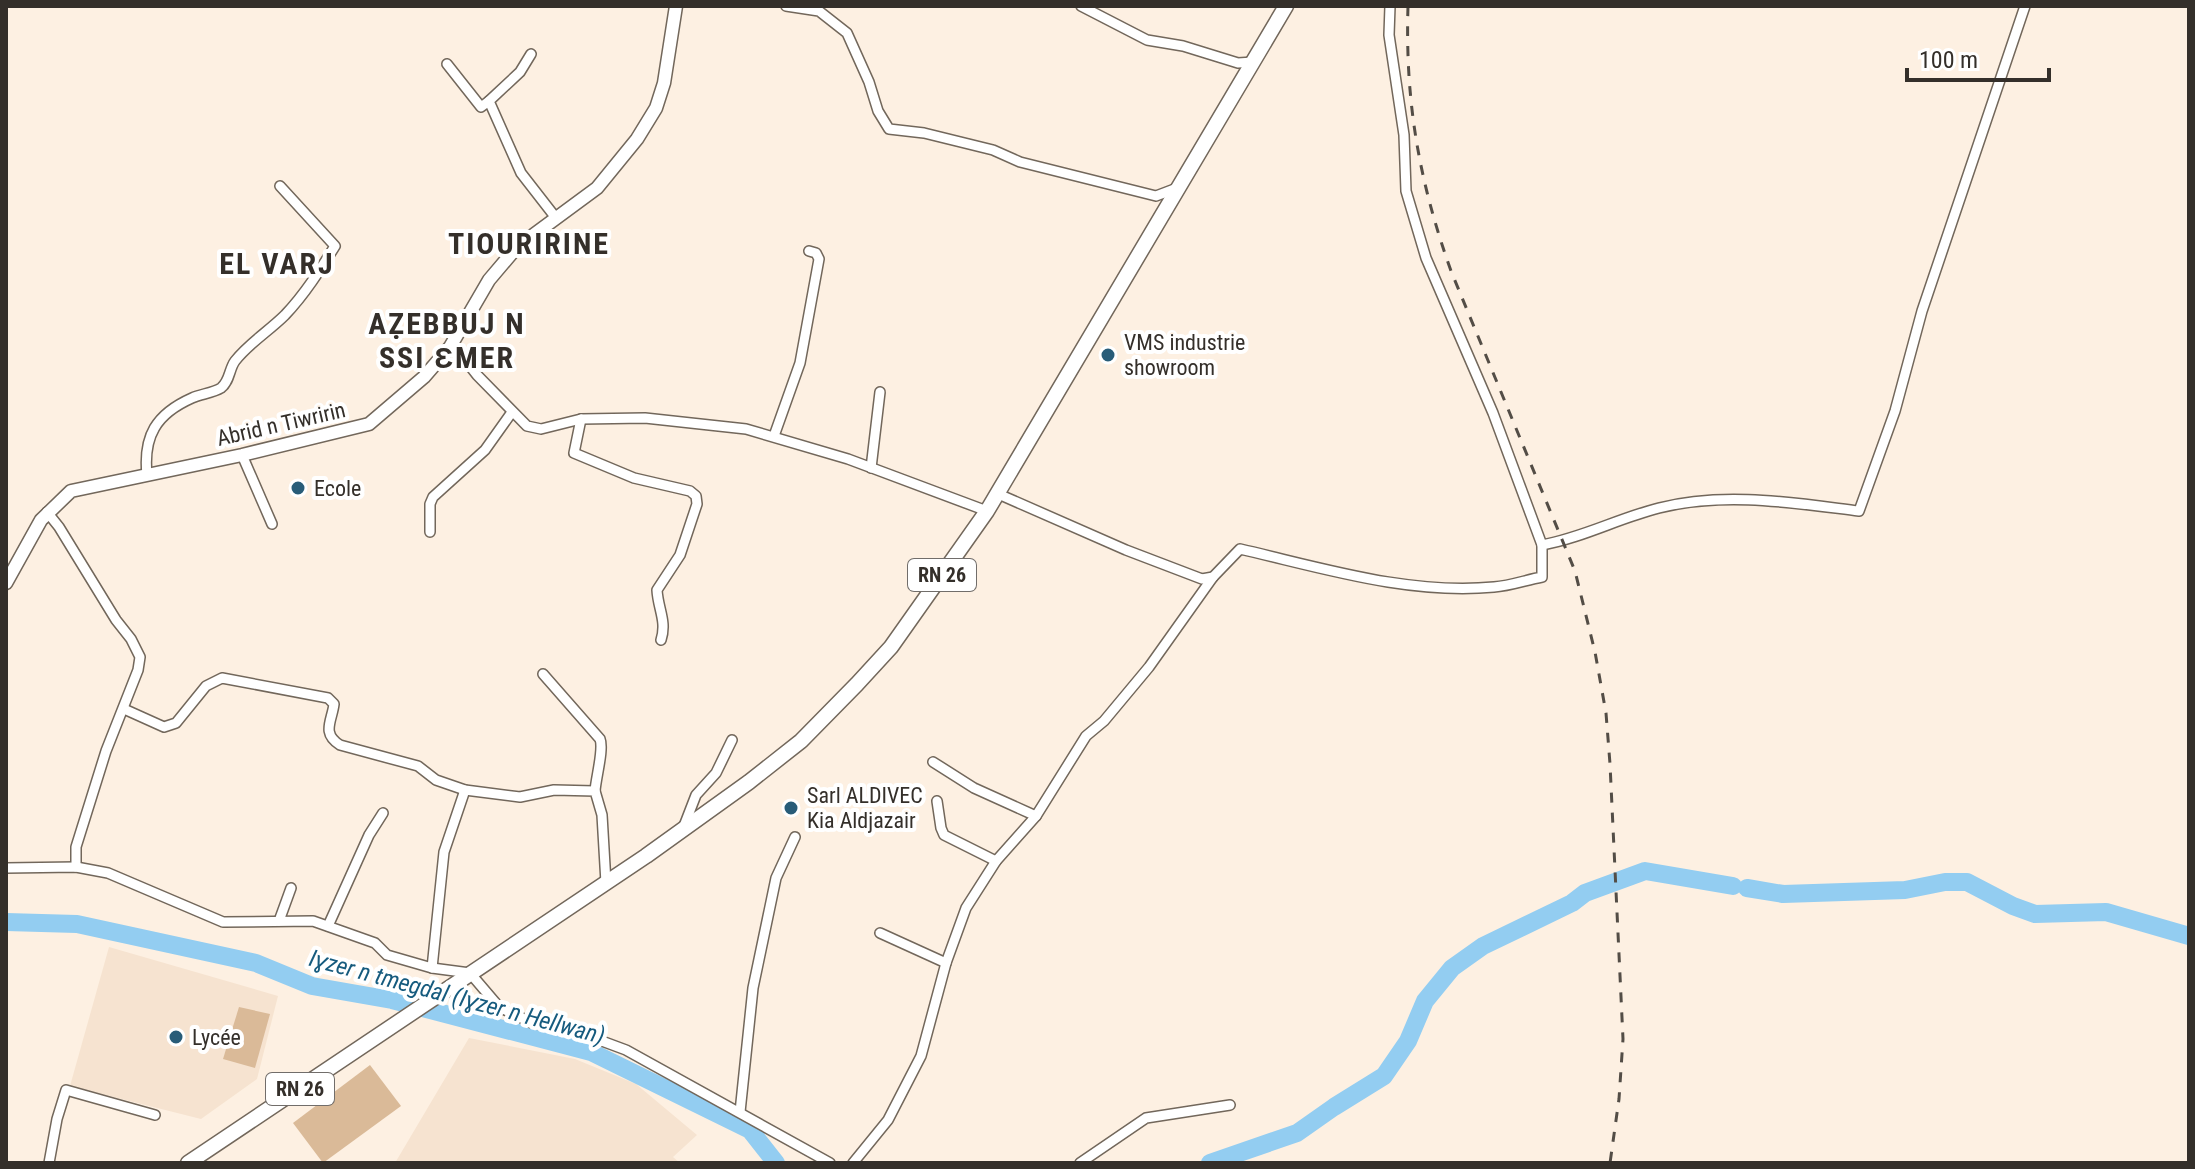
<svg xmlns="http://www.w3.org/2000/svg" width="2195" height="1169" viewBox="0 0 2195 1169" font-family="'Roboto Condensed',sans-serif">
<style>
.built{fill:#f6e3d0}
.green{fill:#daba98}
.lines{fill:none;stroke-linecap:round;stroke-linejoin:round}
.river{stroke:#93cdf1;stroke-width:18}
.street-casing{stroke:#72675b;stroke-width:12}
.secondary-casing{stroke:#72675b;stroke-width:15}
.primary-casing{stroke:#72675b;stroke-width:17}
.street{stroke:#fff;stroke-width:9}
.secondary{stroke:#fff;stroke-width:12}
.primary{stroke:#fff;stroke-width:14}
.rail{stroke:#534d46;stroke-width:3;stroke-dasharray:10 10;stroke-linecap:butt}
.poi-dot{fill:#285c78;stroke:#fff;stroke-width:3}
.labels{text-anchor:middle;dominant-baseline:central;stroke-width:8;stroke-linejoin:round;paint-order:stroke}
.shield{fill:#fff;stroke:#716d6a;stroke-width:2}
.shield-label{font-size:20px;font-weight:bold;fill:#342f2a}
.poi-label{font-size:22px;fill:#342f2a;stroke:#fff;text-anchor:start}
.street-label{font-size:22px;fill:#342f2a;stroke:#fff}
.water-label{font-size:24px;font-style:italic;fill:#165b7e;stroke:#fff}
.district-label{font-size:30px;font-weight:bold;letter-spacing:2px;fill:#342f2a;stroke:#fff}
</style>
<rect width="100%" height="100%" fill="#fdf0e2"/>
<g class="built">
<polygon points="109,947 278,996 257,1079 201,1119 70,1086"/>
<polygon points="469,1038 575,1059 636,1084 697,1135 673,1157 680,1163 395,1163"/>
</g>
<g class="green">
<polygon points="239,1007 270,1014 255,1068 223,1059"/>
<polygon points="370,1065 401,1106 323,1163 293,1123"/>
</g>
<g class="lines">
<g class="river">
<polyline points="1747,888 1783,894 1905,890 1945,882 1967,882 2013,906 2035,914 2106,912 2189,936"/>
<polyline points="6,922 77,924 256,963 312,986 392,1000 591,1052 750,1130 776,1163"/>
<polyline points="1210,1163 1297,1133 1334,1107 1384,1076 1408,1041 1425,1001 1452,968 1483,946 1572,903 1585,893 1645,871 1733,886"/>
</g>
<g class="street-casing">
<g id="street">
<polyline points="786,6 819,11 847,33 869,82 878,111 889,129 924,133 993,150 1020,162 1156,196 1177,188"/>
<polyline points="1081,6 1147,40 1183,46 1238,63 1253,62"/>
<polyline points="531,54 520,72 489,101 521,173 556,218"/>
<polyline points="447,64 481,107 489,101"/>
<polyline points="452,343 477,375 527,426 541,429 581,419 645,418 746,429 848,459 987,511"/>
<path d="M 581,419 L 574,453 L 634,478 L 690,491 L 696,496 L 697,504 L 680,555 L 657,590 C 658,609 667,621 661,640"/>
<polyline points="774,436 800,363 819,259 816,253 809,251"/>
<polyline points="242,455 272,524"/>
<polyline points="871,468 880,392"/>
<path d="M 147,475 C 143,436 156,414 192,398 C 201,394 213,393 221,388 C 230,381 229,369 235,361 C 249,343 269,331 285,315 C 305,294 320,270 335,246 L 280,186"/>
<path d="M 996,493 L 1126,550 L 1202,579 L 1213,577 L 1240,549 C 1323,568 1408,595 1494,587 C 1510,586 1526,580 1542,577 L 1542,545 L 1493,413 L 1426,258 L 1406,191 L 1404,135 L 1389,35 L 1390,6"/>
<polyline points="47,512 59,527 116,620 131,639 140,657 138,670 106,751 76,847 76,867"/>
<polyline points="430,532 430,504 433,497 485,450 512,412"/>
<path d="M 1542,545 C 1582,538 1619,518 1659,508 C 1724,491 1794,503 1859,511 L 1895,411 L 1922,311 L 2025,6"/>
<path d="M 543,674 L 600,739 C 604,749 596,777 595,791"/>
<path d="M 124,709 L 164,727 L 176,723 L 206,686 L 222,678 L 328,698 L 334,704 C 332,721 321,733 340,745 L 418,766 L 436,780 L 465,790 L 520,797 L 554,790 L 595,791 L 602,815 L 606,883"/>
<polyline points="933,762 974,788 1036,816"/>
<polyline points="937,801 941,828 944,835 996,861"/>
<polyline points="684,826 696,795 716,773 732,740"/>
<polyline points="6,868 76,867 108,873 223,922 313,921 375,943 387,955 432,968 470,973 499,1007 532,1023 583,1034 626,1050 830,1163"/>
<polyline points="279,921 291,888"/>
<polyline points="328,926 369,835 383,813"/>
<polyline points="880,933 946,963"/>
<polyline points="432,968 444,852 465,790"/>
<polyline points="740,1112 753,988 776,878 795,837"/>
<polyline points="49,1163 57,1119 66,1090 155,1115"/>
<polyline points="853,1163 888,1120 921,1056 946,963 966,908 996,861 1036,816 1086,736 1104,721 1149,667 1213,577"/>
<polyline points="1080,1163 1146,1118 1230,1105"/>
</g>
</g>
<g class="secondary-casing">
<polyline id="secondary" points="6,583 41,520 71,491 242,455 369,424 424,377 450,347 489,280 517,247 597,188 637,139 656,108 664,83 676,6"/>
</g>
<g class="primary-casing">
<polyline id="primary" points="188,1163 646,856 749,782 801,741 857,684 891,647 987,511 1286,6"/>
</g>
<use href="#street" class="street"/>
<use href="#secondary" class="secondary"/>
<use href="#primary" class="primary"/>
<path class="rail" d="M 1408,6 C 1405,102 1419,181 1451,271 L 1575,571 L 1595,652 L 1606,713 L 1610,764 L 1623,1039 L 1619,1099 L 1610,1163"/>
</g>
<g class="poi-dot">
<circle cx="1108" cy="355" r="8"/>
<circle cx="298" cy="488" r="8"/>
<circle cx="791" cy="808" r="8"/>
<circle cx="176" cy="1037" r="8"/>
</g>
<g class="labels">
<g class="shield">
<rect x="908" y="559" width="68" height="32" rx="6"/>
<rect x="266" y="1073" width="68" height="32" rx="6"/>
</g>
<g class="shield-label">
<text x="942" y="575">RN 26</text>
<text x="300" y="1089">RN 26</text>
</g>
<g class="poi-label">
<text x="1124" y="342">VMS industrie<tspan x="1124" dy="25">showroom</tspan></text>
<text x="314" y="488">Ecole</text>
<text x="807" y="795">Sarl ALDIVEC<tspan x="807" dy="25">Kia Aldjazair</tspan></text>
<text x="192" y="1037">Lycée</text>
</g>
<g class="street-label">
<text transform="translate(281 424) rotate(-13)">Abrid n Tiwririn</text>
</g>
<g class="water-label">
<text transform="translate(457 997) rotate(15)">Iɣzer n tmegdal (Iɣzer n Hellwan)</text>
</g>
<g class="district-label">
<text x="529" y="243">TIOURIRINE</text>
<text x="277" y="263">EL VARJ</text>
<text x="447" y="323">AẒEBBUJ N<tspan x="447" dy="34">SSI ƐMER</tspan></text>
</g>
</g>
<rect width="2195" height="1169" fill="none" stroke="#342f2a" stroke-width="16"/>
<path d="M1907 68v12h142v-12" fill="none" stroke="#342f2a" stroke-width="4"/>
<text x="1919" y="68" font-size="24" fill="#342f2a" stroke="#ffffff" stroke-width="6" paint-order="stroke">100 m</text>
</svg>
